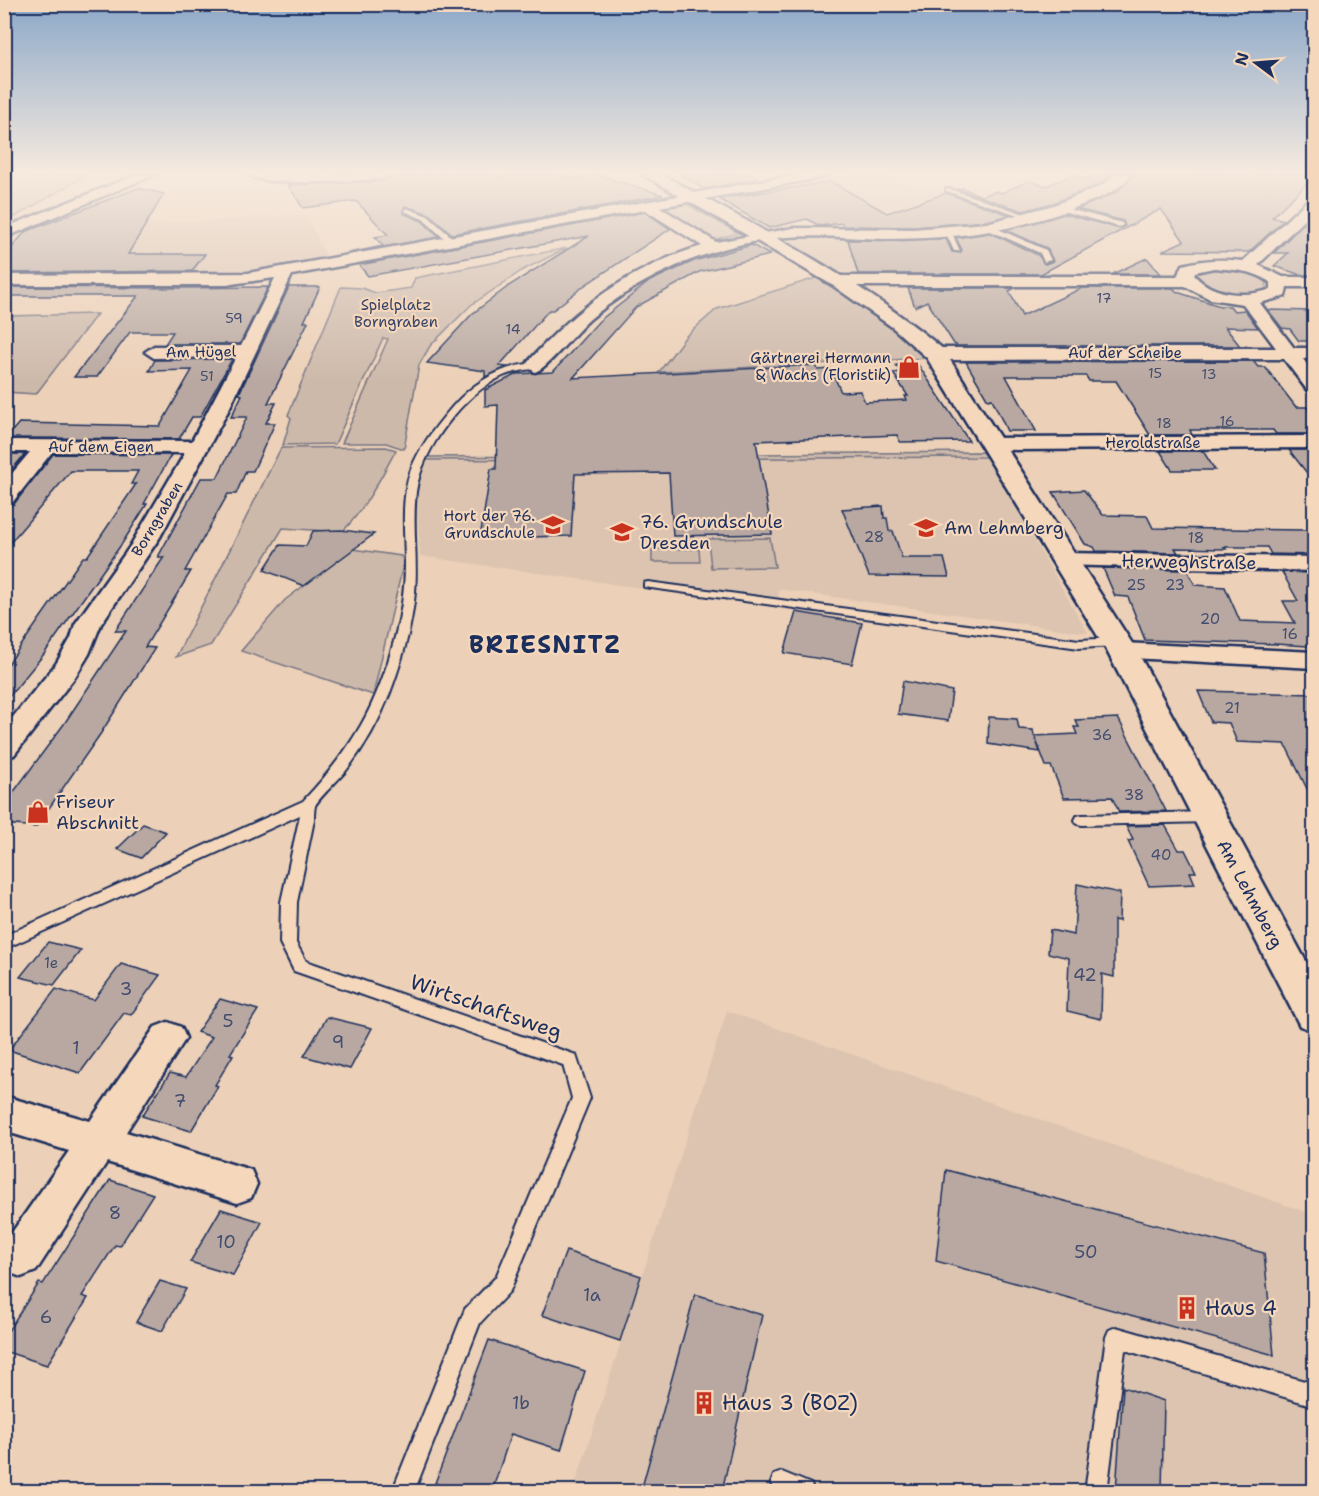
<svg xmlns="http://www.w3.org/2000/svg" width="1319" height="1496" viewBox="0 0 1319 1496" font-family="'Shantell Sans',sans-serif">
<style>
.built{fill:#dcc4b0}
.green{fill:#cdb9aa;stroke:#747484;stroke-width:1.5}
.building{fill:#b8a8a1;stroke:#1b2f5e;stroke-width:1.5}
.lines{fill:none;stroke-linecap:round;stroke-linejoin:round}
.lane-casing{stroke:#1b2f5e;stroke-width:4}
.street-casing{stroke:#1b2f5e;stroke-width:5}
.secondary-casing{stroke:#1b2f5e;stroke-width:5}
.lane{fill:#f5d7bb;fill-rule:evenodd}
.street{fill:#f5d7bb;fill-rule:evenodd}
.secondary{fill:#f5d7bb;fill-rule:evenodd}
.labels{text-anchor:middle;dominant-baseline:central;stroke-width:4.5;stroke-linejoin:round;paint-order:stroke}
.far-number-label{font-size:14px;fill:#424d6f}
.far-park-label{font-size:15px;fill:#364469;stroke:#f5d7bb}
.far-street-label{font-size:15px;fill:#1b2f5e;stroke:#f5d7bb}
.far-poi-label{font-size:15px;fill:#1b2f5e;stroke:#f5d7bb;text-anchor:end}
.number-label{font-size:15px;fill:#424d6f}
.poi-label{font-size:18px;fill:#1b2f5e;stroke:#f5d7bb;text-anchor:start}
.street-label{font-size:18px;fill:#1b2f5e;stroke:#f5d7bb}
.near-number-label{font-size:18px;fill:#424d6f}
.near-street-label{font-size:21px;fill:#1b2f5e;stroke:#f5d7bb}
.near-poi-label{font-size:21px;fill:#1b2f5e;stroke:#f5d7bb;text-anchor:start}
.district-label{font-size:24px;font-weight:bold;letter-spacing:1.5px;fill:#1b2f5e;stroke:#f5d7bb}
</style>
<rect width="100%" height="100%" fill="#ecd0b7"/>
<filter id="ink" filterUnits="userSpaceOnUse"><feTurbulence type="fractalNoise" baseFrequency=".0167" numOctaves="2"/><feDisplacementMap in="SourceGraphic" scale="12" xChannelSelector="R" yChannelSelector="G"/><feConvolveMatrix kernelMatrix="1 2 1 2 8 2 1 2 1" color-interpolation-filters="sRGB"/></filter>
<g filter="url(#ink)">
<g class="built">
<polygon points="850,174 883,174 903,183 939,193 897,208 849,211 801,183"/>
<polygon points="306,215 327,258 231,276 5,276 5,242 76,243 87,228"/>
<polygon points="792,235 921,237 937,274 837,272 777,239"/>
<polygon points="986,457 1088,633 778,589 780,608 420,556 416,487 426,460"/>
<polygon points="727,1011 1314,1215 1314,1491 573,1492"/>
</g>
<g class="green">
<polygon points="4,174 88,174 15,217 5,217"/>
<polygon points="686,204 739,233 712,240 660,209"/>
<polygon points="567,248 523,270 471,305 430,346 419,365 404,449 386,443 342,443 388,339 383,338 335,444 283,445 291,418 288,415 341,287 362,288 376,293 411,288 415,278"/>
<path d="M 1225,267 L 1244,270 L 1260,277 L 1267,283 L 1265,290 C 1240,299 1216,293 1196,277 L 1198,272 Z"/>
<polygon points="819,277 851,295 903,332 929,358 659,372 686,336 717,309"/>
<polygon points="97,314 36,394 5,392 5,316"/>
<path d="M 386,447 L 396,450 C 380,479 365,509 342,532 L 283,528 L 211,645 L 176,657 L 281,448 Z"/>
<polygon points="982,452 986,457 426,460 427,457"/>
<polygon points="770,538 775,567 711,568 708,539"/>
<polygon points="352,549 401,556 404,561 373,695 241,651 285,600"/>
<polygon points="652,549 699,549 700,562 652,562"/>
</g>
<g class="building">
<polygon points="439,174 493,174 495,177 551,174 578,179 594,174 663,195 452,234 429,214 405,206 403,213 422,221 439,237 349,253 383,246 375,237 388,235 356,201 303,208 288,185 382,181 388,178"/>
<polygon points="680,174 749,174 759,179 704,189"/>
<polygon points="1091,174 1114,174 1100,184 1053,203 1023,211 958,189 963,188 981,196 996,191 1002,193 1028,181 1047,186 1071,175 1091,180"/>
<polygon points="1133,174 1314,174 1314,177 1272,217 1284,220 1249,252 1162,251 1184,241 1161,209 1041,274 858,274 848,240 946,239 952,252 960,253 962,250 956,238 990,233 1038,255 1045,264 1053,261 1047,248 1006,230 1065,214 1120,229 1125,226 1123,221 1078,209 1117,192"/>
<polygon points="831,182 887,213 946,193 1010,215 987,221 913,227 843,226 842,223 820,226 807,219 769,228 719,199"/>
<polygon points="138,188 164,194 128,254 205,254 192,271 4,273 4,257 25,232"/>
<polygon points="645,212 670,229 585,285 553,310 549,310 499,366 507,367 485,377 485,371 427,363 472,314 510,285 589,236 368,276 359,265"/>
<polygon points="1303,224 1314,226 1314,275 1301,275 1274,266 1288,253 1274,253"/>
<polygon points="752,245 770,255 699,272 636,307 573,378 816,365 818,370 831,369 841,392 860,391 865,402 907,400 905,396 908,396 893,373 901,372 896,365 917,363 969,441 900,442 897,435 756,441 772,534 673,536 669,473 575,474 571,536 480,538 491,469 496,469 498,405 485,406 485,390 517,374 553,372 599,321 650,281 694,261"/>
<polygon points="1147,258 1161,274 1113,274 1134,264"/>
<polygon points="4,287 180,288 268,287 240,344 165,344 173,332 130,332 97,377 74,377 138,296 4,296"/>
<polygon points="289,287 320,287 304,322 308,322 268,403 276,403 266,423 275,423 253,471 246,471 236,494 228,494 185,571 191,571 145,647 155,648 101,733 36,827 4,824 4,805 64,724 126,631 115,631 164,557 158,557 201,478 217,478 247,417 231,417 242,395 239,394"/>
<polygon points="908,288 1015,288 1009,291 1022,316 1082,288 1173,288 1177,292 1220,306 1230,306 1234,311 1245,310 1258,328 1225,327 1240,346 958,346 954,344 927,301 915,307"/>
<polygon points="1268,310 1314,311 1314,341 1299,341 1290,329 1282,328"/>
<polygon points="232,359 200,417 192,417 179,439 6,438 19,423 160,426 192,370 149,371 155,360"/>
<polygon points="1253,361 1258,367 1265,367 1296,407 1307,407 1314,417 1314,434 1276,434 1273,430 1190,430 1192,435 1150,435 1116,381 1089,381 1086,376 1006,376 1036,431 1007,431 992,399 988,400 966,362"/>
<polygon points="1289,450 1314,450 1314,482"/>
<polygon points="1160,451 1203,451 1215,470 1172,470"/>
<polygon points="4,454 25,454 4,479"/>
<polygon points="53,454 171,455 144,504 147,504 123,542 44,654 4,703 4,670 83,557 87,557 136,484 131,484 138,471 71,471 4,550 4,507 14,504"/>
<polygon points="1084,490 1103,515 1147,516 1153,528 1306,530 1314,542 1314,555 1271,554 1267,547 1224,547 1226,549 1175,548 1178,553 1096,551 1094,547 1085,544 1053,492"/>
<polygon points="883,506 884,518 887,518 889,531 893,531 902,558 944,558 949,577 869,576 842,509"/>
<polygon points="341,530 374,534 304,586 264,570 280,545 306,546 313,531"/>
<polygon points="1103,568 1187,570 1195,585 1225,587 1240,621 1295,623 1283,601 1298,601 1282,572 1314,573 1314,650 1308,646 1275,644 1145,640 1128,597 1115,596"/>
<polygon points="796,612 862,623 852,664 784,653"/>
<polygon points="903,681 952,691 948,721 898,714"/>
<polygon points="1198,691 1314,694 1314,803 1285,744 1237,742 1229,723 1211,722"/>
<polygon points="989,717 1017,719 1019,729 1033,730 1034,736 1077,734 1074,727 1079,727 1075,720 1118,718 1166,811 1119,812 1112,797 1064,798 1051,766 1046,766 1035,737 1040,752 988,744"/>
<polygon points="143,824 166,832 141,858 117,849"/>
<polygon points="1165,825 1179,850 1185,850 1196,872 1190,872 1195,884 1149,886 1128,841 1133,840 1126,826"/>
<polygon points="1077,884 1120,893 1119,921 1114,920 1114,977 1102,974 1101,1019 1067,1011 1069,958 1048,953 1050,930 1074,935"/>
<polygon points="48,942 81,950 54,985 20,977"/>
<polygon points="121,964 160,975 131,1015 124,1013 80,1073 9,1050 56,989 94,1000"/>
<polygon points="220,999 258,1010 230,1054 233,1055 215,1085 218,1086 191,1131 142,1116 170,1073 186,1077 212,1037 197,1032"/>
<polygon points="327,1017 372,1028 350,1069 304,1056"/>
<polygon points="946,1170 1264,1253 1274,1355 936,1261"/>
<polygon points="110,1180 153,1194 120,1246 115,1245 82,1296 88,1298 47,1365 4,1351 4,1337 39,1283 43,1284"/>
<polygon points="221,1209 262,1222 233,1275 190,1262"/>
<polygon points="566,1251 641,1276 620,1341 542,1315"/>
<polygon points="160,1281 186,1289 162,1331 136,1322"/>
<polygon points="695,1294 762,1315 722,1491 641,1491"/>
<polygon points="489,1340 585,1371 561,1450 511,1434 492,1491 459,1491 435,1483"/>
<polygon points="1123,1387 1164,1401 1162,1491 1116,1491"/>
</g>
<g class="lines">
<g class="lane-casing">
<g id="lane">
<polygon points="946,189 950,189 1036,218 1030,219 946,191"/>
<polygon points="1061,207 1122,223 1123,225 1119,227 1059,210"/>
<polygon points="406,208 428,216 456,241 449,243 423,219 404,211"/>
<polygon points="4,222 22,226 23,228 19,230 4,226"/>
<polygon points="989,225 1046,250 1051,260 1044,262 1040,253 986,229 985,227"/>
<polygon points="945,231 951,231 960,251 954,251"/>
<path d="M 535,363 L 539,366 L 538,368 C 526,370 515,371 503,376 C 463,394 422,449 416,492 C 412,526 418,559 415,592 C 412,627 402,661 390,693 C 379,722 364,748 345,772 C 338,780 318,799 315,806 C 314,810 314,816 314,820 L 297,902 L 296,943 L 306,961 L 576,1055 L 590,1098 L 510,1291 L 480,1323 L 414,1492 L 392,1492 L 465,1309 L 496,1277 L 572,1098 L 563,1065 L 294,971 L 280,943 L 281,902 L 300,815 L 4,949 L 4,936 L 303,801 C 352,749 377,707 395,637 C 401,614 405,590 405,565 C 405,537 401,507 408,479 C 415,452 435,427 453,406 C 475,381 502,366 535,363 Z"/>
<polygon points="648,582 1079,640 1116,638 1122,642 1116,646 1079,648 644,587 644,583"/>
<polygon points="1209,812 1214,813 1216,817 1214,821 1209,822 1082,825 1077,824 1075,820 1077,816 1082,815"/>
<polygon points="1116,1327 1308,1382 1314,1380 1314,1401 1308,1404 1125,1350 1107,1492 1085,1492 1106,1337 1109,1330"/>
<polygon points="782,1472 811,1484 814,1492 774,1491 771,1483 774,1475"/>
</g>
</g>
<g class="street-casing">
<g id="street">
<polygon points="138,174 156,174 4,238 4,228"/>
<path d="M 800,174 L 827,174 L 820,178 L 660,207 L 716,242 L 793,228 L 913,229 L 987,223 L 1054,205 L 1101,186 L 1117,174 L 1131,174 C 1120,192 1100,197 1082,205 C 1019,231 953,239 885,239 C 844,238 803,233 763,240 C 699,251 640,278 590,319 C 577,330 547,369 535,372 L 526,366 L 528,362 C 576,308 631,267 702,246 L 645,210 L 292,275 L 229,409 L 160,537 L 101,624 L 89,654 L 75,677 L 14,755 L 4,758 L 4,728 L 56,664 L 71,638 L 75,624 L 129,548 L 185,453 L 52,452 L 12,503 L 4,505 L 4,483 L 30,452 L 4,452 L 4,440 L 192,441 L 236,357 L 154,358 L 145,352 L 154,346 L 241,346 L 275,278 L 224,285 L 4,285 L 4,275 L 248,273 Z"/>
<path d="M 1314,198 L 1314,210 L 1258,265 L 1283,277 L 1314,277 L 1314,287 L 1287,287 L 1285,296 L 1260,303 L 1294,348 L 1314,348 L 1314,358 L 1303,359 L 1314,374 L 1314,392 L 1307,390 L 1284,359 L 935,360 L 926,354 L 935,348 L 1276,348 L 1243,304 L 1210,299 L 1185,286 L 839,286 L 831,281 L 839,276 L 1177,276 L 1183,265 C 1204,259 1222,259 1243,261 L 1309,199 ZM 1214,268 C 1234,270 1255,270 1271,283 L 1271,289 C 1245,298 1213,296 1194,275 L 1195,272 Z"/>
<polygon points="1314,436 1314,448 992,450 985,448 982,444 985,440 992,438"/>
<polygon points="1064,553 1314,557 1314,571 1056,565 1052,560 1056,555"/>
<polygon points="1122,643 1314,652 1314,668 1113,657 1109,651 1113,645"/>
<polygon points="168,1022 181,1027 186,1038 126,1132 251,1170 257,1184 251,1198 237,1203 107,1162 36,1271 21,1277 6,1271 6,1241 69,1151 4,1131 4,1096 90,1121 155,1027"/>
</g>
</g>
<g class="secondary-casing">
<g id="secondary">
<path d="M 248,174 L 390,174 L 382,179 C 360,180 260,188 248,174 Z"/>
<path d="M 642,174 L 661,174 C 758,228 857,277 943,349 L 1137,651 L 1314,976 L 1314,1031 L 1300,1026 L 1107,651 L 927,358 L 892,327 L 832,285 Z"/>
</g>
</g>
<use href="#lane" class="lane"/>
<use href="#street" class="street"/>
<use href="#secondary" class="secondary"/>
</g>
</g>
<linearGradient id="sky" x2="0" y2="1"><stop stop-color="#8ca8c8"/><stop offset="0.45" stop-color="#f6eadf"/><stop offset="1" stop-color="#f6eadf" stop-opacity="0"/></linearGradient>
<rect width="1319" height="383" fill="url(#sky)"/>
<defs>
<g id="shop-bare" transform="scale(1.8)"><path d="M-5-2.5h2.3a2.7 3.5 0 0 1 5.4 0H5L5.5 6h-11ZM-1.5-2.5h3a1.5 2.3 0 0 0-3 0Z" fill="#c8321e" stroke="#f5d7bb" stroke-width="2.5" paint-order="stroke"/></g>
<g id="school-bare" transform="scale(1.8)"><path d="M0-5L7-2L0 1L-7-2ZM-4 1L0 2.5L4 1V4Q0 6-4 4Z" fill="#c8321e" stroke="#f5d7bb" stroke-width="2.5" paint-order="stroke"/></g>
<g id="building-bare" transform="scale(1.8)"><path d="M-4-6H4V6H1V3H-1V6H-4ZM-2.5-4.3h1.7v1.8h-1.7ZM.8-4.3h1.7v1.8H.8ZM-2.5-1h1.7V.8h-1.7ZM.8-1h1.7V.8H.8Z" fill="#c8321e" stroke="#f5d7bb" stroke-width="2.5" paint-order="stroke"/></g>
</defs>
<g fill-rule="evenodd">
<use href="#shop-bare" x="909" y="367"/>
<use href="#school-bare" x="553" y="525"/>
<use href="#school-bare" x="926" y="528"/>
<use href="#school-bare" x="622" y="532"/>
<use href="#shop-bare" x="38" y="812"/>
<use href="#building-bare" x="1187" y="1308"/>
<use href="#building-bare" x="704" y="1403"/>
</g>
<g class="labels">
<g class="far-number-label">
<text x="1104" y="298">17</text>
<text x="234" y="318">59</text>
<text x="513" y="329">14</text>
<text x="1155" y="373">15</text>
<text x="1209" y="374">13</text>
<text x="207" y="376">51</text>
<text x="1227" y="421">16</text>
<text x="1164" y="423">18</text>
</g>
<g class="far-park-label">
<text x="396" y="305">Spielplatz<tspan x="396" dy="17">Borngraben</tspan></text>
</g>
<g class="far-street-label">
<text transform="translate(201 352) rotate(-1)">Am Hügel</text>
<text x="1125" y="353">Auf der Scheibe</text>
<text x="1153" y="443">Heroldstraße</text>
<text x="101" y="447">Auf dem Eigen</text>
<text transform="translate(157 519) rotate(-59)">Borngraben</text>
</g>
<g class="far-poi-label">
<text x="891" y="358">Gärtnerei Hermann<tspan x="891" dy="17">&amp; Wachs (Floristik)</tspan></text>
<text x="535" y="516">Hort der 76.<tspan x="535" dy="17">Grundschule</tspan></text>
</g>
<g class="number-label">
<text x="874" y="537">28</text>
<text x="1196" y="538">18</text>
<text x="1136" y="585">25</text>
<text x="1175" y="585">23</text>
<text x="1210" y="619">20</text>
<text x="1290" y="634">16</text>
<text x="1232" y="708">21</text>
<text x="1102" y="735">36</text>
<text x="1134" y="795">38</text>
<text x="1161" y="855">40</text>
<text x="51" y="963">1e</text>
</g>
<g class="poi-label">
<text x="640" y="522">76. Grundschule<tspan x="640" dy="21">Dresden</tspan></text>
<text x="944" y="528">Am Lehmberg</text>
<text x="56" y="802">Friseur<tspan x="56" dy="21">Abschnitt</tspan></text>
</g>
<g class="street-label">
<text transform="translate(1189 562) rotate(1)">Herweghstraße</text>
<text transform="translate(1250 894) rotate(62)">Am Lehmberg</text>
</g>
<g class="near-number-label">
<text x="1085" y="975">42</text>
<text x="126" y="989">3</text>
<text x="228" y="1021">5</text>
<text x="338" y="1042">9</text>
<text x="76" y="1048">1</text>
<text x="180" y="1101">7</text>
<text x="115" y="1213">8</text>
<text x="226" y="1242">10</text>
<text x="1086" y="1252">50</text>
<text x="592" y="1295">1a</text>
<text x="46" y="1317">6</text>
<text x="521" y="1403">1b</text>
</g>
<g class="near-street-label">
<text transform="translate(486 1007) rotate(19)">Wirtschaftsweg</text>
</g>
<g class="near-poi-label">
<text x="1205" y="1308">Haus 4</text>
<text x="722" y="1403">Haus 3 (BOZ)</text>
</g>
<g class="district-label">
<text x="545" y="645">BRIESNITZ</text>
</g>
</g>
<rect width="1319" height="1496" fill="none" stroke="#f5d7bb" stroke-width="24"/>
<rect x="12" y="12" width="1295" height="1472" fill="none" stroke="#1b2f5e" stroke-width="2" filter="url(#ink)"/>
<g transform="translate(1256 63) rotate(286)" stroke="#f5d7bb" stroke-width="4.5" paint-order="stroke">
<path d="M0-4.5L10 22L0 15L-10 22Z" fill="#1b2f5e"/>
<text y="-9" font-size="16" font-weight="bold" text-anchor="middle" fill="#1b2f5e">N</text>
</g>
</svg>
